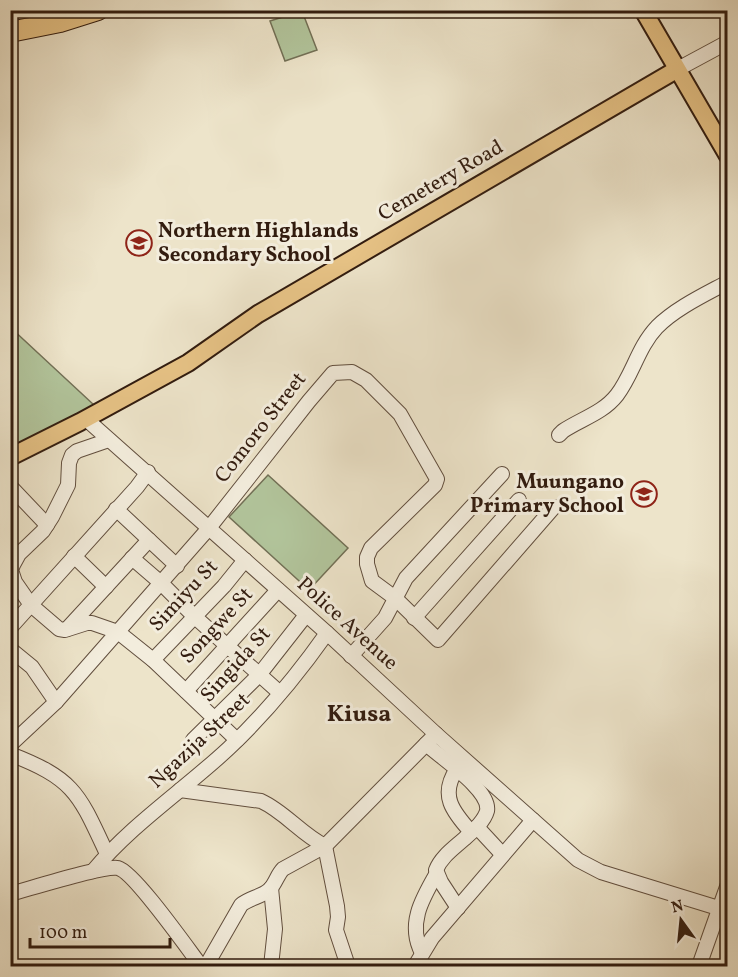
<svg xmlns="http://www.w3.org/2000/svg" width="738" height="977" viewBox="0 0 738 977" font-family="Vollkorn,serif">
<style>
.green{fill:#b2c59c;stroke:#727056;stroke-width:1.5}
.lines{fill:none;stroke-linecap:round;stroke-linejoin:round}
.minor-casing{stroke:#614e3e;stroke-width:16}
.major-casing{stroke:#321c0f;stroke-width:20}
.highway-casing{stroke:#321c0f;stroke-width:22}
.minor{stroke:#f3eddd;stroke-width:14}
.major{stroke:#e6c285;stroke-width:16}
.highway{stroke:#e6c285;stroke-width:20}
.labels{text-anchor:middle;dominant-baseline:central;stroke-width:6;stroke-linejoin:round;paint-order:stroke}
.street-label{font-size:21px;fill:#321c0f;stroke:#f3eddd}
.poi-label{font-size:21px;font-weight:bold;fill:#321c0f;stroke:#f3eddd;text-anchor:start}
.quarter-label{font-size:24px;font-weight:bold;fill:#321c0f;stroke:#f3eddd}
</style>
<rect width="100%" height="100%" fill="#ede4ca"/>
<filter id="stains"><feTurbulence type="fractalNoise" baseFrequency=".00333" numOctaves="4"/><feColorMatrix values="0 0 0 0 .2 0 0 0 0 .09 0 0 0 0 .02 0 0 0 .5 -.17"/></filter>
<radialGradient id="worn" r=".72"><stop offset=".6" stop-color="#630" stop-opacity="0"/><stop offset="1" stop-color="#630" stop-opacity=".3"/></radialGradient>
<g class="green">
<polygon points="302,11 317,50 285,61 270,21"/>
<polygon points="10,327 94,405 11,450 10,450"/>
<polygon points="268,475 348,548 309,590 229,517"/>
</g>
<g class="lines">
<g class="minor-casing">
<g id="minor">
<polyline points="676,70 728,42"/>
<polyline points="86,419 327,633 436,734 578,860 601,872 728,911"/>
<path d="M 559,435 L 563,431 C 581,419 603,413 617,395 C 633,374 638,347 657,327 C 676,308 704,295 728,282"/>
<polyline points="109,440 77,451 72,455 69,463 68,485 52,517 43,531 19,554 13,565 11,570 15,582 31,605 59,629 65,630 87,623 92,623 118,632 153,660 237,740"/>
<polyline points="10,486 47,525"/>
<polyline points="116,509 177,566"/>
<polyline points="74,556 106,587"/>
<polyline points="132,558 161,583 195,617 280,693"/>
<polyline points="414,618 519,500"/>
<polyline points="10,628 137,487 148,472"/>
<polyline points="67,629 149,540"/>
<polyline points="10,649 32,667 56,702"/>
<polyline points="351,656 385,618 406,578 502,474"/>
<polyline points="153,660 224,586 245,560"/>
<polyline points="186,691 278,590"/>
<polyline points="193,740 259,675 306,615"/>
<path d="M 426,744 C 441,758 491,790 487,811 C 484,822 472,832 464,839 C 454,848 441,857 436,870 L 441,882 L 458,908"/>
<polyline points="10,745 56,702 209,528 309,401 333,373 352,372 366,380 400,414 437,479 435,485 371,548 367,557 367,564 372,581 395,598 438,640 554,507"/>
<path d="M 10,754 C 75,779 79,794 107,854"/>
<path d="M 457,769 C 439,795 453,812 471,832"/>
<path d="M 180,790 L 261,801 C 285,812 301,834 325,846 L 337,906 L 338,917 L 336,930 L 348,966"/>
<polyline points="477,827 502,854"/>
<path d="M 93,871 C 132,824 184,790 229,748 C 266,713 298,674 327,633"/>
<polyline points="271,888 275,929 271,966"/>
<path d="M 10,894 C 29,889 104,865 118,868 C 134,872 188,949 201,966"/>
<path d="M 422,953 C 407,924 422,899 437,873"/>
<path d="M 206,966 L 241,905 C 249,898 261,897 269,890 C 275,885 277,875 283,869 L 325,846 L 436,734"/>
<polyline points="415,966 432,938 533,820"/>
<polyline points="699,966 728,884"/>
</g>
</g>
<g class="major-casing">
<g id="major">
<polyline points="643,10 728,156"/>
<polyline points="10,457 80,422 188,363 258,314 676,70"/>
</g>
</g>
<g class="highway-casing">
<polyline id="highway" points="10,32 60,22 98,10"/>
</g>
<use href="#minor" class="minor"/>
<use href="#major" class="major"/>
<use href="#highway" class="highway"/>
</g>
<defs>
<g id="school-ring" transform="scale(1.35)"><circle r="9.5" fill="#f3eddd" stroke="#8f2418" stroke-width="1.5"/><path d="M0-5L7-2L0 1L-7-2ZM-4 1L0 2.5L4 1V4Q0 6-4 4Z" fill="#8f2418"/></g>
</defs>
<g fill-rule="evenodd">
<use href="#school-ring" x="139" y="243"/>
<use href="#school-ring" x="644" y="494"/>
</g>
<g class="labels">
<g class="street-label">
<text transform="translate(441 181) rotate(-30)">Cemetery Road</text>
<text transform="translate(261 428) rotate(-52)">Comoro Street</text>
<text transform="translate(184 596) rotate(-47)">Simiyu St</text>
<text transform="translate(347 624) rotate(42)">Police Avenue</text>
<text transform="translate(217 626) rotate(-47)">Songwe St</text>
<text transform="translate(236 665) rotate(-48)">Singida St</text>
<text transform="translate(200 741) rotate(-43)">Ngazija Street</text>
</g>
<g class="poi-label">
<text x="158" y="231">Northern Highlands<tspan x="158" dy="24">Secondary School</tspan></text>
<text x="624" y="482" text-anchor="end">Muungano<tspan x="624" dy="24">Primary School</tspan></text>
</g>
<g class="quarter-label">
<text x="359" y="715">Kiusa</text>
</g>
</g>
<rect width="738" height="977" fill="none" stroke="#ede4ca" stroke-width="36"/>
<rect x="12" y="12" width="714" height="953" fill="none" stroke="#321c0f" stroke-width="3"/>
<rect x="18" y="18" width="702" height="941" fill="none" stroke="#321c0f" stroke-width="1.5"/>
<g transform="translate(681 920) rotate(345)" stroke="#f3eddd" stroke-width="4.5" paint-order="stroke">
<path d="M0-4.5L10 22L0 15L-10 22Z" fill="#321c0f"/>
<text y="-9" font-size="16" font-weight="bold" text-anchor="middle" fill="#321c0f">N</text>
</g>
<path d="M30 938v9h140v-9" fill="none" stroke="#321c0f" stroke-width="3"/>
<text x="39" y="938" font-size="18" fill="#321c0f" stroke="#f3eddd" stroke-width="4.5" paint-order="stroke">100 m</text>
<rect width="100%" height="100%" filter="url(#stains)"/>
<rect width="100%" height="100%" fill="url(#worn)"/>
</svg>
